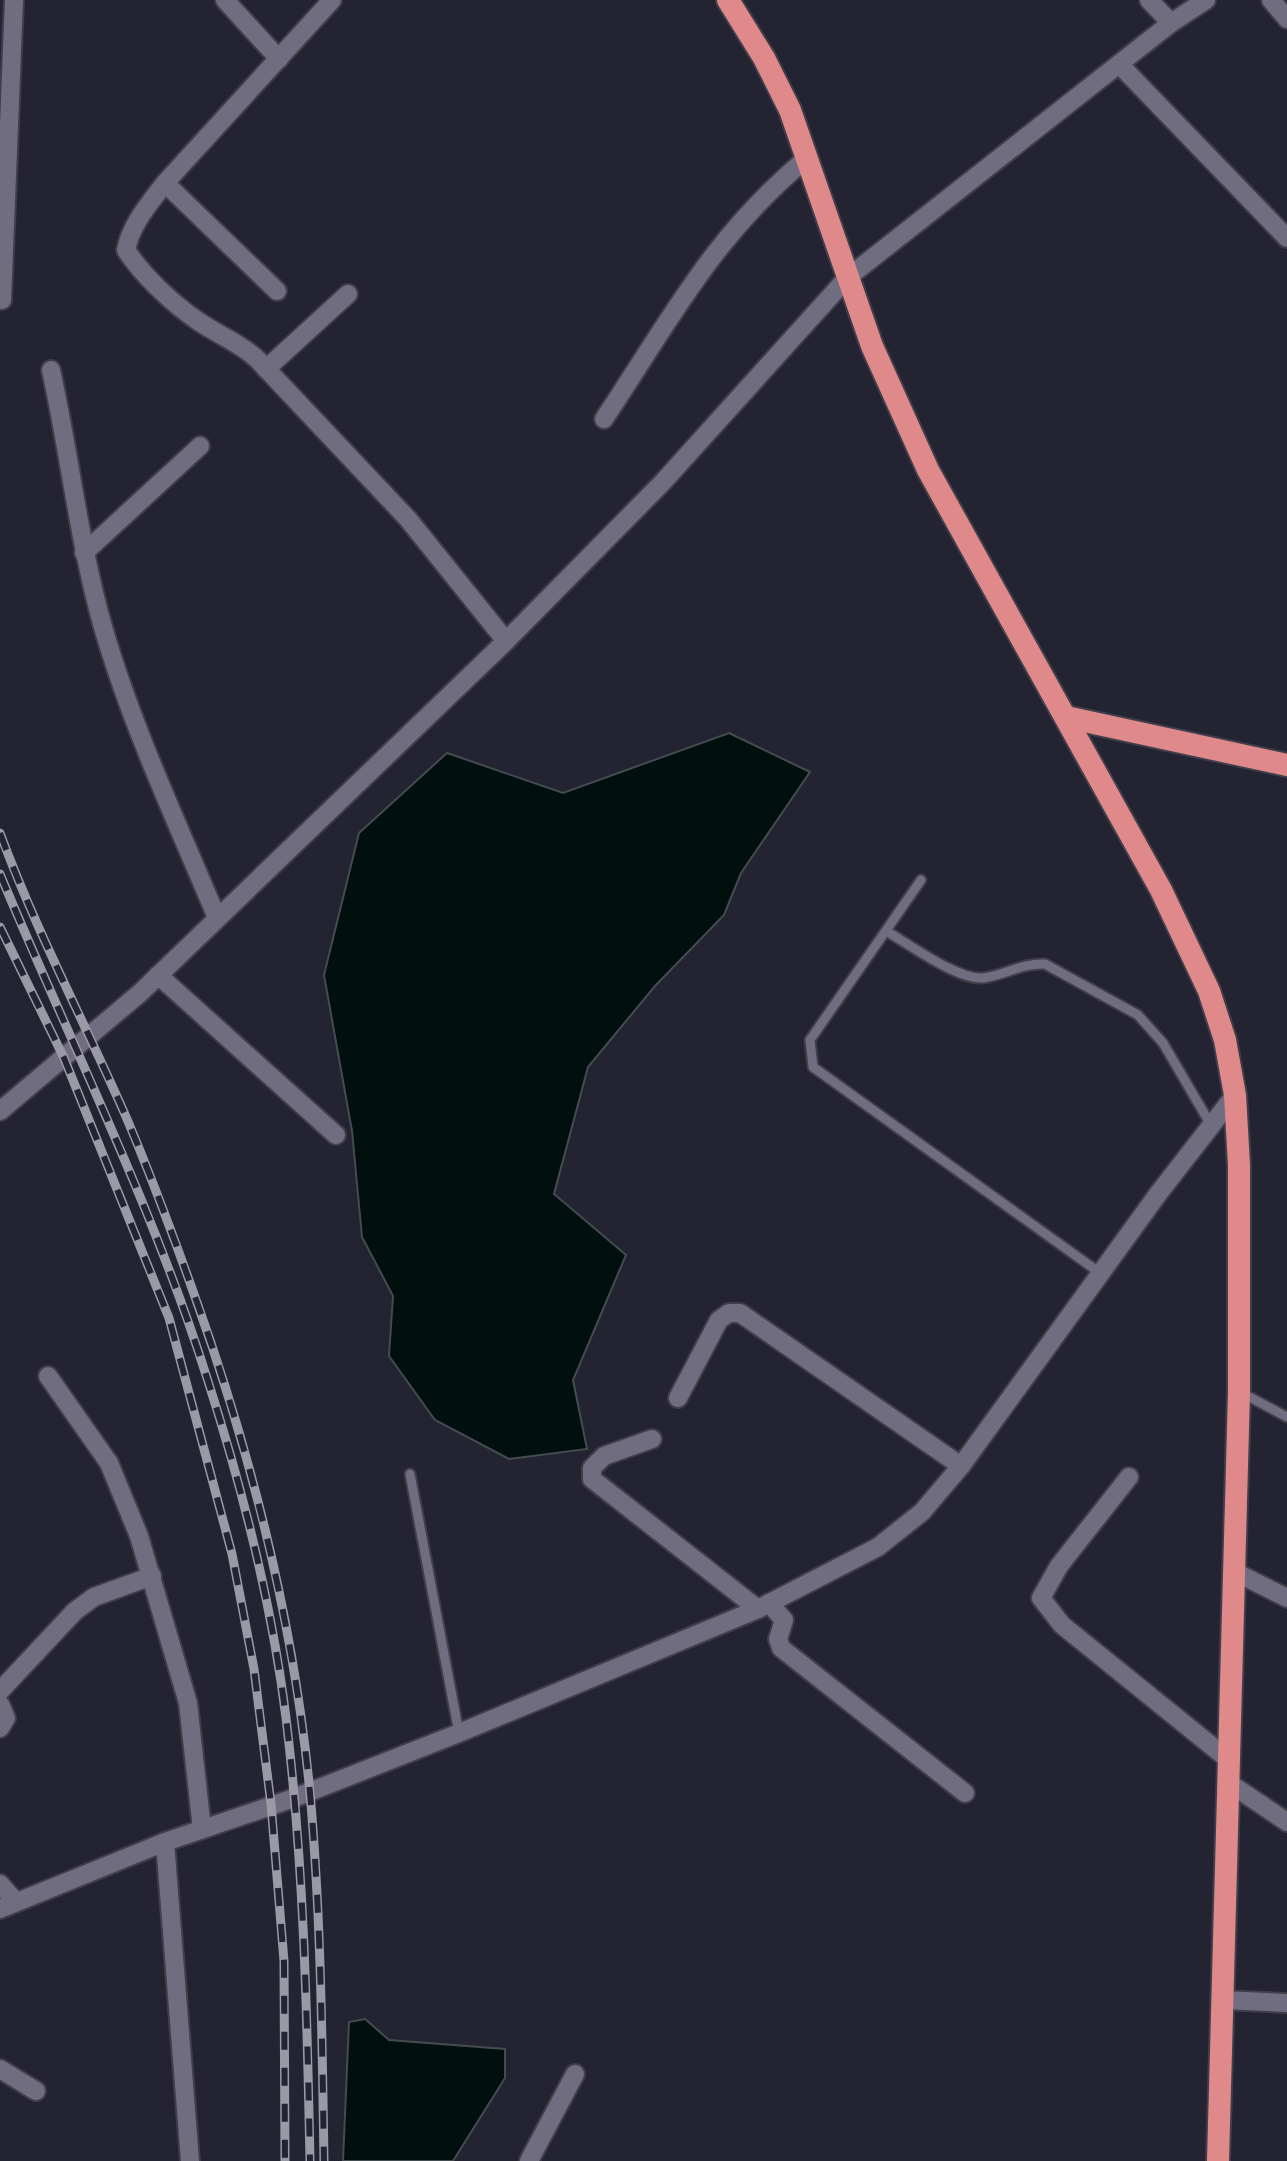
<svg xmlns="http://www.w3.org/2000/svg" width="1287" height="2161" viewBox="0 0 1287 2161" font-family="'Asap Condensed',sans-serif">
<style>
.water{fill:#010f0f;stroke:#434c50;stroke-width:2}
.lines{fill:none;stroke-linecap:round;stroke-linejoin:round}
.service-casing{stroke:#3f3e4a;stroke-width:13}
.minor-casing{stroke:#3f3e4a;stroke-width:22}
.trunk-casing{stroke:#3f3e4a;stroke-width:26}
.service{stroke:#6f6d7f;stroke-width:9}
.minor{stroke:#6f6d7f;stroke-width:18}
.trunk{stroke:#e0898b;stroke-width:22}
.rail-casing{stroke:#9a9aa6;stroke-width:9}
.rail{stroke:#242332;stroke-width:6;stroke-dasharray:18;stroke-linecap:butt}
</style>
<rect width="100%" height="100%" fill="#242332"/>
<g class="water">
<polygon points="729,733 810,772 741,873 724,915 655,986 588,1067 554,1194 626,1255 573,1380 587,1449 509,1459 435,1420 389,1356 393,1296 362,1237 352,1131 324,975 359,833 447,753 563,793"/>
<polygon points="365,2019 389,2040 505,2049 505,2078 453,2161 343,2161 349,2022"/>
</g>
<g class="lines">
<g class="service-casing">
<g id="service">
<polyline points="921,880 810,1040 813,1067 1100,1273"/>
<path d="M 886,931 C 909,944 957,980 983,978 C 1005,975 1022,963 1045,964 L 1138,1015 L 1163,1043 L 1211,1125"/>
<polyline points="1242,1393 1287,1417"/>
<polyline points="410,1474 459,1733"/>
</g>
</g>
<g class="minor-casing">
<g id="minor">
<polyline points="225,0 279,59"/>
<path d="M 332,0 L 165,183 C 149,204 131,224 126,250 C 143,276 173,304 198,321 C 218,335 239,342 257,359 L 408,519 L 506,641"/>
<polyline points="1149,0 1171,23"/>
<polyline points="1271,0 1287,19"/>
<polyline points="1120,65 1287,238"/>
<polyline points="165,183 277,291"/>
<polyline points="2,300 14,0"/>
<polyline points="266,369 348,294"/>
<path d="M 51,370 C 70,456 79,543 103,627 C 132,727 177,822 217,918"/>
<path d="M 604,419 C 671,319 712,237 807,158"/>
<polyline points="84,553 200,446"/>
<polyline points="158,975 336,1135"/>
<polyline points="0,1111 140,993 506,641 662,483 847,278 1171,23 1206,0"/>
<polyline points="48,1376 109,1463 139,1536 188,1703 202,1829"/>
<polyline points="678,1398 719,1320 729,1313 740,1313 961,1466"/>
<polyline points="652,1439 604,1456 592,1468 592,1479 758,1609"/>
<polyline points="1129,1477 1059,1566 1041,1598 1062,1625 1229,1760"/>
<polyline points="1235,1572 1287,1598"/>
<polyline points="769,1603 784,1620 778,1639 781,1648 965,1793"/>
<polyline points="0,1691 75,1611 94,1597 152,1576"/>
<polyline points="0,1704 6,1718 0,1728"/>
<polyline points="1229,1783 1287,1822"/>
<polyline points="165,1842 190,2161"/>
<polyline points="0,1884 16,1902"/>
<polyline points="0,1909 165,1842 294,1798 459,1733 758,1609 878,1547 922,1512 961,1466 1158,1194 1235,1095"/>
<polyline points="1222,2000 1287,2003"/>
<polyline points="0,2069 36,2091"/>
<polyline points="529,2161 575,2074"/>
</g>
</g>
<g class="trunk-casing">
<g id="trunk">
<polyline points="728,0 764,58 790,110 872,346 928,470 1161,890 1209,991 1225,1040 1235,1095 1239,1165 1239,1392 1218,2161"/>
<polyline points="1066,717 1287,765"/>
</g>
</g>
<use href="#service" class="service"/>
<use href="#minor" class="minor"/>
<use href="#trunk" class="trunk"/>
<g class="rail-casing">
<g id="rail">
<path d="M 0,833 C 36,931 85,1023 127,1119 C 151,1176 173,1235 194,1294 C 251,1453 294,1624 310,1793 C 321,1916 322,2038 324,2161"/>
<path d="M 0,874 C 70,1042 152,1204 207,1378 C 242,1487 272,1604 286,1718 C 304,1865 307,2013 310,2161"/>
<polyline points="0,927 64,1058 169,1318 232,1554 254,1669 271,1804 284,1961 285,2161"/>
</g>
</g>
<use href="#rail" class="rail"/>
</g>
</svg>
